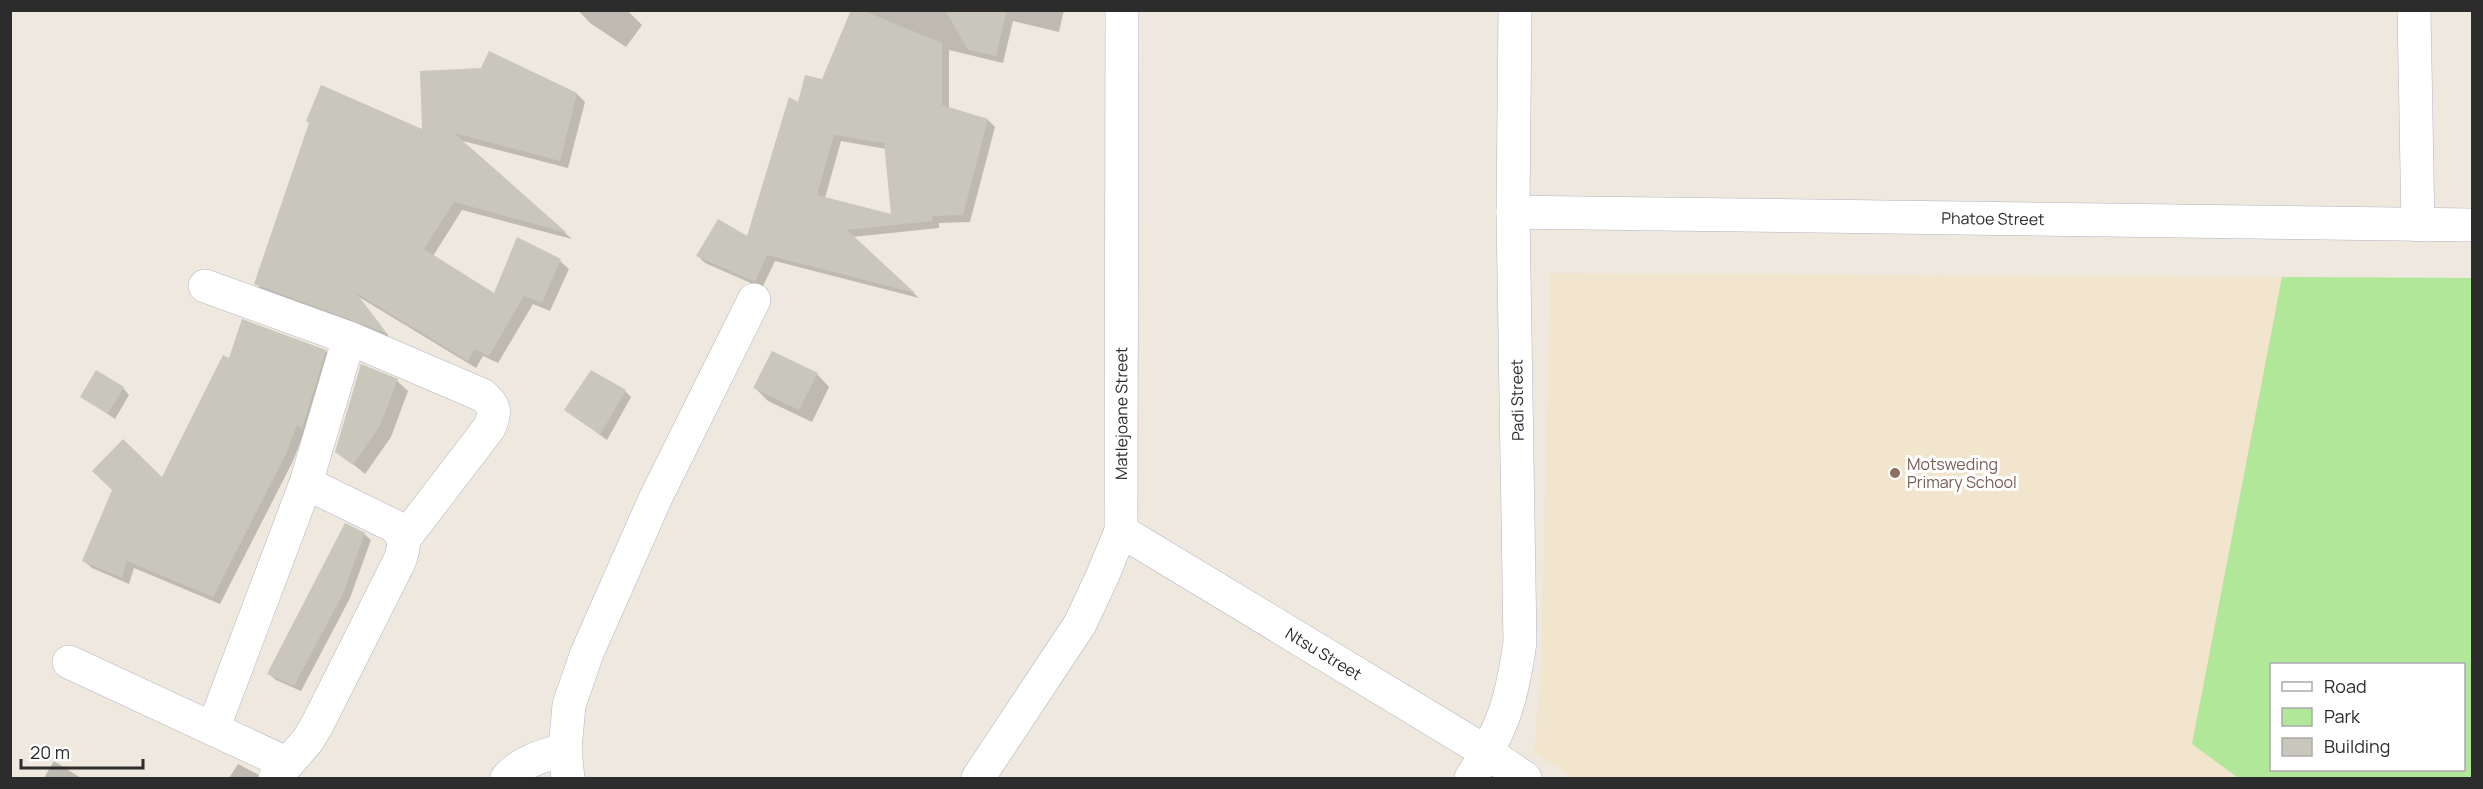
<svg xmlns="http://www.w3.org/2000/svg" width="2483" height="789" viewBox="0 0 2483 789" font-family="Manrope,sans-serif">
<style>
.education{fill:#f1e6cd}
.green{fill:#b0e798;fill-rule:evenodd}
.shadow{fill:#0003;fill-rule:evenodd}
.building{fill:#c9c6bc;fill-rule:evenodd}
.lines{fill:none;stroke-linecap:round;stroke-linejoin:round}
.minor-casing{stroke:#b2b4c0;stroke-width:34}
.minor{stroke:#fff;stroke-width:33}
.education-dot{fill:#8d6e63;stroke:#fff;stroke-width:2}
.labels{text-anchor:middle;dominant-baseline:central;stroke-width:6;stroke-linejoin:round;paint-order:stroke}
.street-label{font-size:16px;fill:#2c2c2c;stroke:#fff}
.education-label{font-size:16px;fill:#785e54;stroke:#fff;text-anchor:start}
</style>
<rect width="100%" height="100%" fill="#eee8de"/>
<polygon class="education" points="1550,273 2282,277 2192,744 2238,778 1573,778 1534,752 1541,670"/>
<path class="green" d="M 2282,277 L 2472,278 L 2472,778 L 2238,778 L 2192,744 ZM 2272,664 L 2464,664 L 2464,770 L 2272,770 Z"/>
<g class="shadow">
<polygon points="578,10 627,10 642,25 626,47 590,23"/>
<path d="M 853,10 L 1064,10 L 1059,32 L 1013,21 L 1003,63 L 949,50 L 949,108 L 988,120 L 995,127 L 970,222 L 939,223 L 939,228 L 852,237 L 919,298 L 775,261 L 762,288 L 705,263 L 698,256 L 748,238 L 799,104 L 822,81 ZM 841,141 L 886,149 L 893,216 L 825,198 Z"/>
<polygon points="577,94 585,102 568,168 459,140 572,239 462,210 433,256 495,295 518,239 560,261 569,269 550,311 533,304 498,363 483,356 476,368 359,297 391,339 264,292 256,283 424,131"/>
<polygon points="325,351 333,358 293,461 220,604 134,568 129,584 92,568 84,561 162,479 229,360"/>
<polygon points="817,374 829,387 812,422 768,401 755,388"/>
<polygon points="397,381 408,391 391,437 365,474 337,451"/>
<polygon points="123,388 129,395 115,419 82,397"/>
<polygon points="625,391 631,397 607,440 566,410"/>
<polygon points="364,534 371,540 350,598 301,691 276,680 269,674"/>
<polygon points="54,761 81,778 44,778"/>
<polygon points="238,764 257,774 262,778 229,778"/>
</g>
<g class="building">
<path d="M 851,10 L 862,10 L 942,43 L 942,105 L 988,119 L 963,215 L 932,216 L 933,221 L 847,230 L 915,293 L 767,255 L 755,282 L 753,281 L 696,256 L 718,219 L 747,236 L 789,97 L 798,102 L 805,75 L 822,79 ZM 834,135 L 884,143 L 891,214 L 817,195 Z"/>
<polygon points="945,10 1007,10 996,56 968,50"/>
<polygon points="489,51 577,93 560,161 454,133 567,233 454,202 424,249 494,293 517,237 561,259 542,303 524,296 489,356 475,349 468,361 356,293 386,333 254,284 309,123 306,121 321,85 422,129 420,71 481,68"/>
<polygon points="242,319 326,350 302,429 297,425 286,454 213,597 127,561 122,578 82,561 112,490 92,471 123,439 162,477 223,355 229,358"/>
<polygon points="772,351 818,373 799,410 753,388"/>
<polygon points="361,364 398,379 380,426 353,465 335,452"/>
<polygon points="96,370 124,387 108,414 80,397"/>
<polygon points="591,370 626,390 600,435 564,410"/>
<polygon points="345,523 365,533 343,594 294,686 267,674"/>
</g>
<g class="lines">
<g class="minor-casing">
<g id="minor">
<polyline points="2414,10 2418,225"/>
<path id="s1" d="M 1513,212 L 2472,225"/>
<path d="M 205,286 L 349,338 L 482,395 C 496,406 496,412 489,428 L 404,539"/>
<path id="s2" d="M 1121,531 L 1488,753 L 1525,778"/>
<polyline points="69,662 286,763"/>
<polyline points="213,729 306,483 349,338"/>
<path d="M 275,778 L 308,740 L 317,725 L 399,562 C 405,547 406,537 394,526 L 306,483"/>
<path d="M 507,778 C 524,760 542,756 565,750"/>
<polyline points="568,778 565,750 569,705 587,653 656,497 754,300"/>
<path id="s3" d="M 978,778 L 1080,624 L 1102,577 L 1121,531 L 1122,10"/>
<path d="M 1471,778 C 1503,729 1512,700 1520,642 L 1513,212 L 1515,10"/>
</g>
</g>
<use href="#minor" class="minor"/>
</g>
<circle class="education-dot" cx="1895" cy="473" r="6"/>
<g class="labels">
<g class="street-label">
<text stroke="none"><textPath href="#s1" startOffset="480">Phatoe Street</textPath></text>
<text transform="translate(1517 400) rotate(-91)">Padi Street</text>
<text stroke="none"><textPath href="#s3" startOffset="404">Matlejoane Street</textPath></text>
<text stroke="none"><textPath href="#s2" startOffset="237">Ntsu Street</textPath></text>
</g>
<g class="education-label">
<text x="1907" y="464">Motsweding<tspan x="1907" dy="18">Primary School</tspan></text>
</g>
</g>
<rect width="2483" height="789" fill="none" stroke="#2c2c2c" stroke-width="24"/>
<rect x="2270" y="663" width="195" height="108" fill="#ffffff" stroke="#ababab" stroke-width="1.5"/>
<rect x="2282" y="682" width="30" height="9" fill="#ffffff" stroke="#ababab" stroke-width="1.5"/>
<text x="2324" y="693" font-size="18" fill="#2c2c2c">Road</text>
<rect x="2282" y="708" width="30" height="18" fill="#b0e798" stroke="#ababab" stroke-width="1.5"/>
<text x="2324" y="723" font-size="18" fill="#2c2c2c">Park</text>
<rect x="2282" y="738" width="30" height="18" fill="#c9c6bc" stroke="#ababab" stroke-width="1.5"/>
<text x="2324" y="753" font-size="18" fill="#2c2c2c">Building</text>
<path d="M21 759v9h122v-9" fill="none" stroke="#2c2c2c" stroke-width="3"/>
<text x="30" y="759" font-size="18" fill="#2c2c2c" stroke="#ffffff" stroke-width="4.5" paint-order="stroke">20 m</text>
</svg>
